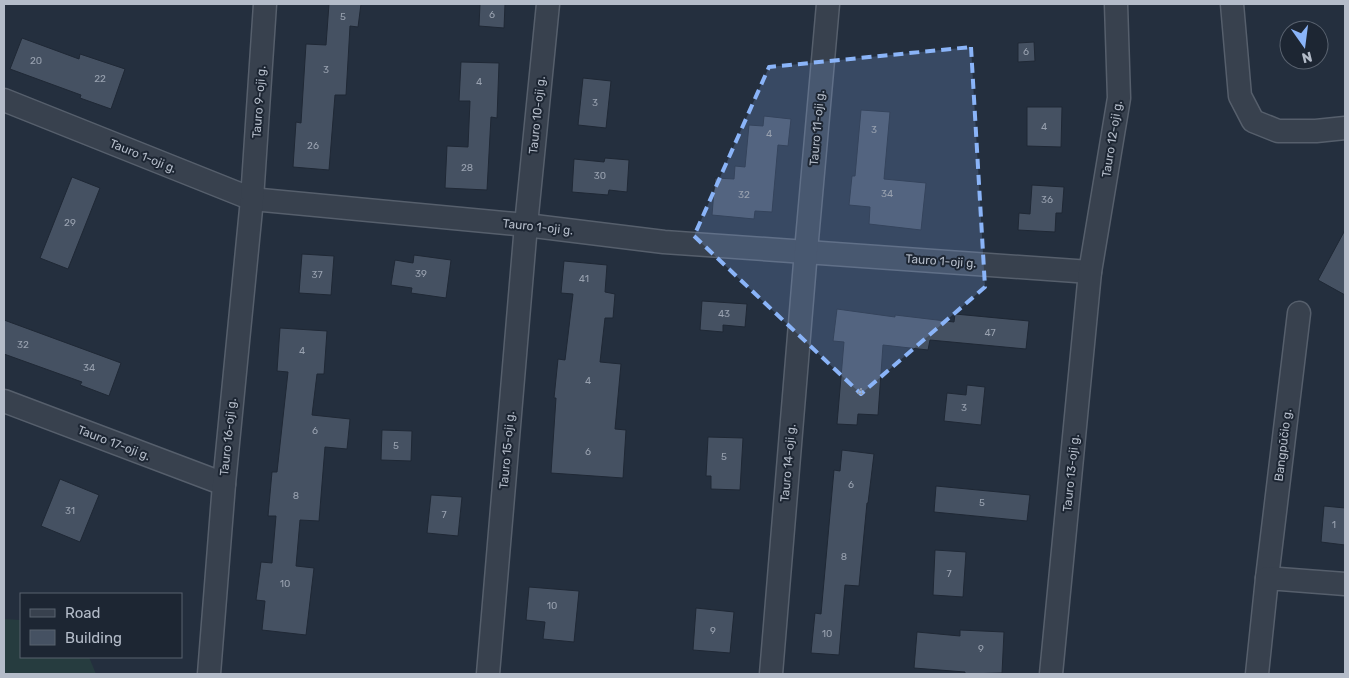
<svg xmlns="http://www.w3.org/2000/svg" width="1349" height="678" viewBox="0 0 1349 678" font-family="Rubik,sans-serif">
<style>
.green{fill:#263c3f}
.building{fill:#455162;stroke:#1f2835}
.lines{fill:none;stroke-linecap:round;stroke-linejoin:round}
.minor-casing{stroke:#565f6c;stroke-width:25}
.minor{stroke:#38414e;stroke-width:22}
.marked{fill:#8ab4f8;fill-opacity:0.2;stroke:#8ab4f8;stroke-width:4;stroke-dasharray:10 6;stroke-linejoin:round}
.labels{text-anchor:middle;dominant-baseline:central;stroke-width:4;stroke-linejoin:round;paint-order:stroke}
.number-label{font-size:10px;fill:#98a1af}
.street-label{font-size:12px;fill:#b4bcc9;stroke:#1d2633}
</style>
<rect width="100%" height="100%" fill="#242f3e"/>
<polygon class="green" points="4,619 21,620 21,657 89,657 96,674 4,674"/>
<g class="building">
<polygon points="329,4 361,4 358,27 350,26 346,95 335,95 329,170 293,167 296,122 301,123 306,44 326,45"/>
<polygon points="480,4 505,4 504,28 479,26"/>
<polygon points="22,38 79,59 80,54 125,69 111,109 80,98 81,95 10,69"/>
<polygon points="1034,42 1035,61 1018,62 1018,43"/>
<polygon points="461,62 499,63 497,118 491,117 487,190 445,188 447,146 468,147 470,101 459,101"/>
<polygon points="583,78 611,81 606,128 578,125"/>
<polygon points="1027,107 1062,107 1061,147 1027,146"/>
<polygon points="861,110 890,112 884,179 926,183 921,230 869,224 870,207 849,205 852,176 855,176"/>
<polygon points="764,116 791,119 788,146 778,145 772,212 755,211 754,219 712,215 715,178 734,179 735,166 745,167 749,125 763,126"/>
<polygon points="605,158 629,160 627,192 609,190 608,195 572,192 574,159 604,162"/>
<polygon points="72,177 100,188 68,269 40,258"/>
<polygon points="1032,185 1064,187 1062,213 1056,213 1055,232 1018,230 1019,213 1030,214"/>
<polygon points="1345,230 1345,295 1318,280"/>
<polygon points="302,254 334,256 331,295 299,293"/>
<polygon points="414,255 451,260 446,298 411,293 412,288 391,285 395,260 413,263"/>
<polygon points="564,261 607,265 605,292 615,294 613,318 605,318 600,362 621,364 615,429 626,430 623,478 551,473 556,398 554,398 558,359 565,360 573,294 561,293"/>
<polygon points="702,301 747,304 745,327 723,325 723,332 700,330"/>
<polygon points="837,309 895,317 895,315 954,322 955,314 1029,321 1026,349 930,340 928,350 883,345 878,415 858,414 857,425 837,424 844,342 833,341"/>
<polygon points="4,320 121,363 109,396 80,385 82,382 4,354"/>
<polygon points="280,328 327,331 324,374 317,374 312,415 350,419 347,449 325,447 319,521 300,520 296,566 314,568 306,635 262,630 265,601 256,600 261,562 272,563 276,516 268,516 272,472 277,472 288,372 277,371"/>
<polygon points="967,385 985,387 981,425 944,421 947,393 966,395"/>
<polygon points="382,430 412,431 411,461 381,460"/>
<polygon points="708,437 743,438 740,490 711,489 711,476 706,476"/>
<polygon points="842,450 874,454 868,503 867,503 859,586 845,585 839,655 811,653 815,613 821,614 834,470 840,471"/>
<polygon points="60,479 99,495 80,542 41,526"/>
<polygon points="936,486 1030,495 1027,521 934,512"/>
<polygon points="431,495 462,497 458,536 427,533"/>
<polygon points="1324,506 1345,508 1345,545 1321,542"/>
<polygon points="935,550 966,552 963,597 933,595"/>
<polygon points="529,587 579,591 574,642 543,639 545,622 526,620"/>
<polygon points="696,608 734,612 730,653 693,650"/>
<polygon points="960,630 1004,632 1002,673 965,674 965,672 914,668 917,632 960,636"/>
</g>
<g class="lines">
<g class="minor-casing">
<g id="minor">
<polyline points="1232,4 1240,96 1253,121 1278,131 1316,131 1345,128"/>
<polyline points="4,100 252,199 526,225 664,242 1090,272"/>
<polyline points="4,401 224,484"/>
<polyline points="1267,578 1299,313"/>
<polyline points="209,674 224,484 252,199 265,4"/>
<polyline points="488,674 526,225 548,4"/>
<polyline points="771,674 806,251 828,4"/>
<polyline points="1051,674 1090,272 1119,98 1116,4"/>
<polyline points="1257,674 1267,578 1345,584"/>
</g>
</g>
<use href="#minor" class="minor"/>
</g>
<path class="marked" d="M 971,47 L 985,287 L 861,394 L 694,236 L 769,67 Z"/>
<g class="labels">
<g class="number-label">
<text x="492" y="15">6</text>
<text x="343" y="17">5</text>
<text x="1026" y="52">6</text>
<text x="36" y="61">20</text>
<text x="326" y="70">3</text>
<text x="100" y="79">22</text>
<text x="479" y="82">4</text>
<text x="595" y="103">3</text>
<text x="1044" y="127">4</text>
<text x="874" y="130">3</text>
<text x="769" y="134">4</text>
<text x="313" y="146">26</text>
<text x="467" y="168">28</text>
<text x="600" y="176">30</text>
<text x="887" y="194">34</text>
<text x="744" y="195">32</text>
<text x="1047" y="200">36</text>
<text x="70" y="223">29</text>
<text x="421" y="274">39</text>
<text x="317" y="275">37</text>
<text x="584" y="279">41</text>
<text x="724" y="314">43</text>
<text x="990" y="333">47</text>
<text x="23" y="345">32</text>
<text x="302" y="351">4</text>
<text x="89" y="368">34</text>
<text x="588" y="381">4</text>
<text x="860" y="392">4</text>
<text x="964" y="408">3</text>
<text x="315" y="431">6</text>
<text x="396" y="446">5</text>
<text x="588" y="452">6</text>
<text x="724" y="457">5</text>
<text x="851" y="485">6</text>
<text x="296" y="496">8</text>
<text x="982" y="503">5</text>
<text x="70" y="511">31</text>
<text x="444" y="515">7</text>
<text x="1334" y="525">1</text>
<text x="844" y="557">8</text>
<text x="949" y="574">7</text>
<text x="285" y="584">10</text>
<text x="552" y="606">10</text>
<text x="713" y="631">9</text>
<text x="827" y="634">10</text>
<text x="981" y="649">9</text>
</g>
<g class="street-label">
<text transform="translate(259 102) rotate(-86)">Tauro 9-oji g.</text>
<text transform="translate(537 115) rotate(-84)">Tauro 10-oji g.</text>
<text transform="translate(817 128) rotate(-85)">Tauro 11-oji g.</text>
<text transform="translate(1112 139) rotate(-81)">Tauro 12-oji g.</text>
<text transform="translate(143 156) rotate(22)">Tauro 1-oji g.</text>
<text transform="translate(538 227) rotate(6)">Tauro 1-oji g.</text>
<text transform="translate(941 261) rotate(4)">Tauro 1-oji g.</text>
<text transform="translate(228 437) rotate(-84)">Tauro 16-oji g.</text>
<text transform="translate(114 443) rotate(21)">Tauro 17-oji g.</text>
<text transform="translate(1283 445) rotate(-83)">Bangpūčio g.</text>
<text transform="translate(507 450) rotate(-85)">Tauro 15-oji g.</text>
<text transform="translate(788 463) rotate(-85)">Tauro 14-oji g.</text>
<text transform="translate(1071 473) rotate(-84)">Tauro 13-oji g.</text>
</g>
</g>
<rect width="1349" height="678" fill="none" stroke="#b4bcc9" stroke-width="10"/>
<rect x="20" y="593" width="162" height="65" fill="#1d2633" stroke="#59626f"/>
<rect x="30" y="609" width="25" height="8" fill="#38414e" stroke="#59626f"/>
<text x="65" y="618" font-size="15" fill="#b4bcc9">Road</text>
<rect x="30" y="630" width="25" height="15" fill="#455162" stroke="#59626f"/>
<text x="65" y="643" font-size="15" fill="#b4bcc9">Building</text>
<g transform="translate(1304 45) rotate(166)"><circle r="24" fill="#1d2633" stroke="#59626f"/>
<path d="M0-4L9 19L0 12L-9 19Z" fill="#8ab4f8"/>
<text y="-8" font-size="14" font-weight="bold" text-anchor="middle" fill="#b4bcc9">N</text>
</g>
</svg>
